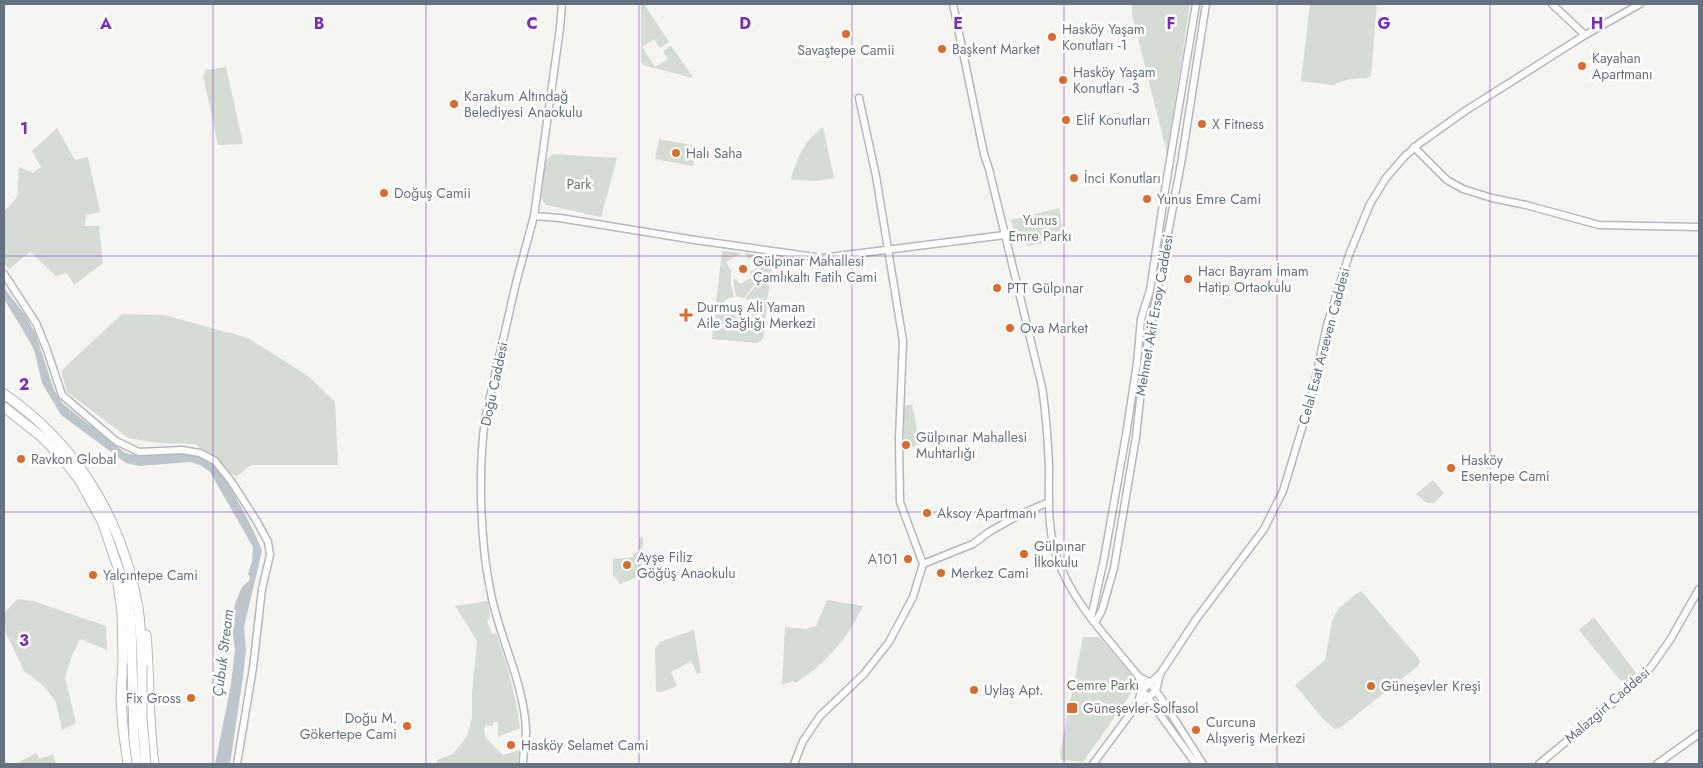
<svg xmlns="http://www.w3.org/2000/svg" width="1703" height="768" viewBox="0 0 1703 768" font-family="Jost,sans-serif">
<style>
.green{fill:#d5dcd3}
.water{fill:#bec6cd}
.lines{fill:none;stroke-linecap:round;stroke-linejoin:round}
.secondary-casing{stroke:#b5b8bd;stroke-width:9}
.highway-casing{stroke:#b5b7bb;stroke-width:11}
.secondary{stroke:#fff;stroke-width:6}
.highway{stroke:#fff;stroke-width:9}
.highway-bridge-casing{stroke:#b5b7bb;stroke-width:11;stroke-linecap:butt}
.highway-bridge{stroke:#fff;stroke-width:9}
.grid{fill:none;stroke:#7b2cbf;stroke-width:1;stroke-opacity:0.55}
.poi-dot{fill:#db6b2c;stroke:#fff;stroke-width:2}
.labels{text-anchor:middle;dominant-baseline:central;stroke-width:5;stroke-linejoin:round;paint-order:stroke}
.poi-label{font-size:14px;fill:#657181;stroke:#fff;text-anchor:start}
.park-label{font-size:14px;fill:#667964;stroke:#fff}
.street-label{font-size:14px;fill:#657181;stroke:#fff}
.water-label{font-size:15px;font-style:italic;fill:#667985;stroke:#fff}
.grid-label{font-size:16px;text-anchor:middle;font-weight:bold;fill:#7b2cbf;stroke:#fff;stroke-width:5;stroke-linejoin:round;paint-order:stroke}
</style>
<rect width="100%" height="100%" fill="#f5f5f2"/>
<g class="green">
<polygon points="641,4 644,4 669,42 660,48 654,39 642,47 655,67 668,59 663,51 671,46 693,77 692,78 643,65 641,62"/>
<polygon points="1132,4 1190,4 1167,153 1132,14"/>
<polygon points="1310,4 1377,4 1371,76 1366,78 1350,79 1332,85 1301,81"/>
<polygon points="226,67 243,144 218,145 203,76 206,70"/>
<path d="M 823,127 L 834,178 L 818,181 L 793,180 L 791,178 C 799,154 803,143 823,127 Z"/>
<polygon points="57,128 75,160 88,157 100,212 86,215 85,226 99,226 103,263 74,285 67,273 56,276 30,252 9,269 4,263 4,212 17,197 19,167 33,173 41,167 32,151"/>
<polygon points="659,139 696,146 693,166 655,159"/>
<polygon points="553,154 617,158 601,217 546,205 541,198 545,161"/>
<polygon points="1059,208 1064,239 1027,246 1023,235 1014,233 1011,220"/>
<path d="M 722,251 L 742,253 L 726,262 L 731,270 L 731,284 L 734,297 L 727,299 L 724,302 L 726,309 L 738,318 L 753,314 C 756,307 752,301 745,298 L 756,286 L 764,256 L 769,256 L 772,262 L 763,339 L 757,343 L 712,339 Z"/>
<polygon points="745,253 761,255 754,285 744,298 736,296 733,280 735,278 740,284 751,278 750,272 757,268 752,258 748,259"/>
<polygon points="122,314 164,315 248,338 308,376 335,402 338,465 251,465 236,477 195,444 157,443 128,438 67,392 61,371"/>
<polygon points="912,404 920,446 906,448 904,442 904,406"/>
<polygon points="1433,480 1444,493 1434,503 1427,503 1416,494"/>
<polygon points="643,537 641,571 637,577 620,584 613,575 613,559 633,557 633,553 639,552 639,538"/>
<polygon points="1361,591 1420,660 1418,666 1340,728 1335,729 1324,720 1295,685 1325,660 1332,621 1338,609 1356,594"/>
<polygon points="18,599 33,601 106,626 107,650 80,639 71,658 65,678 76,723 62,730 56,702 44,686 24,671 4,629 4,613"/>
<path d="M 827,600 L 863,606 C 848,638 825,665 795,683 L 793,681 L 782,685 L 785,627 L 806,629 L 816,626 Z"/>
<path d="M 488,601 L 490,617 L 487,621 L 492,634 L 496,633 C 507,664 516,695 520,728 L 498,737 L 498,722 L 494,722 L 492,726 L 485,725 L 484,730 L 486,738 L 503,755 L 519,750 L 518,764 L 437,764 L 437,760 L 453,754 L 458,748 L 467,736 L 472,717 L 472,692 L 477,641 L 455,606 Z"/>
<polygon points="1594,617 1636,673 1625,686 1579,630"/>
<polygon points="694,630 701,673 697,674 691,661 671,672 677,686 662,692 656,691 655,648 660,642"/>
<polygon points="1083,637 1099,637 1135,679 1135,688 1083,762 1061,760 1060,753"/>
<polygon points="36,753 40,759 53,754 56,764 16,764"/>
</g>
<path class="water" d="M 4,288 L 26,316 L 36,335 L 54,390 L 63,404 L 124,452 C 141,459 162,453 181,454 C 192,454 204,457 213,464 C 225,474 257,535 262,551 L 244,627 L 246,650 L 243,677 L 230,764 L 215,764 L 231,684 L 235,650 L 232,628 L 232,617 L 236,601 L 242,587 L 249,581 L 250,577 L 248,574 L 252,561 L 253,547 L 210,472 L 200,465 L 190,462 L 140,466 L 126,463 L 61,415 L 42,383 L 35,353 L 30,342 L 4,299 Z"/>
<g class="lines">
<g class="secondary-casing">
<g id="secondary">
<path d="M 953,4 L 984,154 L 989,169 L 1042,387 C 1046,414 1048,440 1049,467 C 1049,497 1047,530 1057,558 C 1073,604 1109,639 1139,677 L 1149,682 L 1161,698 L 1203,764"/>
<polyline points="1552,4 1585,35"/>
<polyline points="1414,147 1447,180 1463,189 1492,198 1526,205 1599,225 1699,227"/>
<polyline points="534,216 560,218 695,240 822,258 1005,235"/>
<polyline points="4,274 36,323 47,350 62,395 116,441 139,452 182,450 200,453 215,461 231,481 256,520 268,542 270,555 262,589 253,668 237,764"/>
<polyline points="923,564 973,544 989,532 1019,515 1049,502"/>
<polyline points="1091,618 1104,559 1126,435 1137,363 1141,319 1150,290 1166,184 1196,4"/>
<polyline points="1095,623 1102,610 1114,568 1136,437 1144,363 1182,158 1206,4"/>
<polyline points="1139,677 1142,690 1196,764"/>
<polyline points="1136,706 1156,691 1160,674 1197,618 1264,529 1283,491 1312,395 1327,325 1349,255 1370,204 1386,178 1405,156 1420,143 1465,111 1585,35 1640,4"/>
<path d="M 523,764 C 523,753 526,741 526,730 C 524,683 500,639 491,594 C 480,542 478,472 485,419 L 516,283 L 534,216 L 560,28 L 562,4"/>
<polyline points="794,764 803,741 820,716 864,674 889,642 913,597 923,564 900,502 899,439 903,341 876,176 859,98"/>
<polyline points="1093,764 1136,706 1142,690 1160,674"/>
<polyline points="1539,764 1620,697 1651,667 1670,640 1699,589"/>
<polyline points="1657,764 1699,734"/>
</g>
</g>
<g class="highway-casing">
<g id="highway">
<path d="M 4,394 C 78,445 122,519 138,608 C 141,626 141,646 142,665"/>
<polyline points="4,407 43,438 63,459 80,481 102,521 126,591 131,621 132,663"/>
<polyline points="117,577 122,612 123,658 121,698 123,728 128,764"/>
<path d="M 146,635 C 150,678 148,721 154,764"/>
</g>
</g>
<use href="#secondary" class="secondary"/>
<use href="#highway" class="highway"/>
<g class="highway-bridge-casing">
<g id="highway-bridge">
<polyline points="132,663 134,738 137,764"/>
<polyline points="142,665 142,719 146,764"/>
</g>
</g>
<use href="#highway-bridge" class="highway-bridge"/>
</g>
<path class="grid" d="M 213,4 L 213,764M 426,4 L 426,764M 639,4 L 639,764M 852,4 L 852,764M 1064,4 L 1064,764M 1277,4 L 1277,764M 1490,4 L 1490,764M 4,256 L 1699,256M 4,512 L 1699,512"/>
<g class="poi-dot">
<circle cx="846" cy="34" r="5"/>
<circle cx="1052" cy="37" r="5"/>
<circle cx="942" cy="49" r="5"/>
<circle cx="1582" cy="66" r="5"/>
<circle cx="1063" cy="80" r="5"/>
<circle cx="454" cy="104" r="5"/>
<circle cx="1066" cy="120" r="5"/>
<circle cx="1202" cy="124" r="5"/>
<circle cx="676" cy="153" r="5"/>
<circle cx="1074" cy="178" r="5"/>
<circle cx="384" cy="193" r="5"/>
<circle cx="1147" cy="199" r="5"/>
<circle cx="743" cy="269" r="5"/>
<circle cx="1188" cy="279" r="5"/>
<circle cx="997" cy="288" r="5"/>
<path d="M683.5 307.5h5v5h5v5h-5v5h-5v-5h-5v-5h5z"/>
<circle cx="1010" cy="328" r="5"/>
<circle cx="906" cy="445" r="5"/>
<circle cx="21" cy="459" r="5"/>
<circle cx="1451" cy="468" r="5"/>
<circle cx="927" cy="513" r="5"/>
<circle cx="1024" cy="554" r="5"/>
<circle cx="908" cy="559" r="5"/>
<circle cx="627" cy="565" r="5"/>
<circle cx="941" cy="573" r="5"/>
<circle cx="93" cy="575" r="5"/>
<circle cx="1371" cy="686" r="5"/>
<circle cx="974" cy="690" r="5"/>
<circle cx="191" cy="698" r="5"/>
<rect x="1066" y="702" width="12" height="12" rx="2.5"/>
<circle cx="407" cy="726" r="5"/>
<circle cx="1196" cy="730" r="5"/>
<circle cx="511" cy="745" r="5"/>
</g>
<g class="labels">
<g class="poi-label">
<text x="1062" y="29">Hasköy Yaşam<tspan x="1062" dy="16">Konutları -1</tspan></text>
<text x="952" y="49">Başkent Market</text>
<text x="846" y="50" text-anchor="middle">Savaştepe Camii</text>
<text x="1592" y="58">Kayahan<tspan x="1592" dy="16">Apartmanı</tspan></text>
<text x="1073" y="72">Hasköy Yaşam<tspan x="1073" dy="16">Konutları -3</tspan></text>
<text x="464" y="96">Karakum Altındağ<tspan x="464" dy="16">Belediyesi Anaokulu</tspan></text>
<text x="1076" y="120">Elif Konutları</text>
<text x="1212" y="124">X Fitness</text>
<text x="686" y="153">Halı Saha</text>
<text x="1084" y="178">İnci Konutları</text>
<text x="394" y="193">Doğuş Camii</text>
<text x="1157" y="199">Yunus Emre Cami</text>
<text x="753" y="261">Gülpınar Mahallesi<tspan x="753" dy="16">Çamlıkaltı Fatih Cami</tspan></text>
<text x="1198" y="271">Hacı Bayram İmam<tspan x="1198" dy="16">Hatip Ortaokulu</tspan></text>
<text x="1007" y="288">PTT Gülpınar</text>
<text x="697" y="307">Durmuş Ali Yaman<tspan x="697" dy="16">Aile Sağlığı Merkezi</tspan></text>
<text x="1020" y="328">Ova Market</text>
<text x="916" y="437">Gülpınar Mahallesi<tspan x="916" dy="16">Muhtarlığı</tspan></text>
<text x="31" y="459">Ravkon Global</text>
<text x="1461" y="460">Hasköy<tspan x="1461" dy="16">Esentepe Cami</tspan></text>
<text x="937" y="513">Aksoy Apartmanı</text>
<text x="1034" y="546">Gülpınar<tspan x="1034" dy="16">İlkokulu</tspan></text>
<text x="637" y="557">Ayşe Filiz<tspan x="637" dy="16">Göğüş Anaokulu</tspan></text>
<text x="898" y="559" text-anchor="end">A101</text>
<text x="951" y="573">Merkez Cami</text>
<text x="103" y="575">Yalçıntepe Cami</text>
<text x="1381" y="686">Güneşevler Kreşi</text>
<text x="984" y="690">Uylaş Apt.</text>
<text x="181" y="698" text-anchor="end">Fix Gross</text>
<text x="1083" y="708">Güneşevler-Solfasol</text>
<text x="397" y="718" text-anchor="end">Doğu M.<tspan x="397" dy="16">Gökertepe Cami</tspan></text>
<text x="1206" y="722">Curcuna<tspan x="1206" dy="16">Alışveriş Merkezi</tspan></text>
<text x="521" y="745">Hasköy Selamet Cami</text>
</g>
<g class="park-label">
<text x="579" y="184">Park</text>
<text x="1040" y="220">Yunus<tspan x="1040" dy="16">Emre Parkı</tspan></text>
<text x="1103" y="685">Cemre Parkı</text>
</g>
<g class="street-label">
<text transform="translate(1154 315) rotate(-80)">Mehmet Akif Ersoy Caddesi</text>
<text transform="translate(1324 346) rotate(-75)">Celal Esat Arseven Caddesi</text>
<text transform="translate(494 384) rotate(-78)">Doğu Caddesi</text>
<text transform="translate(1607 705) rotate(-41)">Malazgirt Caddesi</text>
</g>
<g class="water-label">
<text transform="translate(223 653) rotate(-83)">Çubuk Stream</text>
</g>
</g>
<g class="grid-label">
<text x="106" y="29">A</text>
<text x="319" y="29">B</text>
<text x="532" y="29">C</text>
<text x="745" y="29">D</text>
<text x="958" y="29">E</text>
<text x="1171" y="29">F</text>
<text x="1384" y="29">G</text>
<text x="1597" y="29">H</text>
<text x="24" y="134">1</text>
<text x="24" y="390">2</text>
<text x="24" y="646">3</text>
</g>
<rect width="1703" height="768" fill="none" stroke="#657181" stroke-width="10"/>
</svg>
